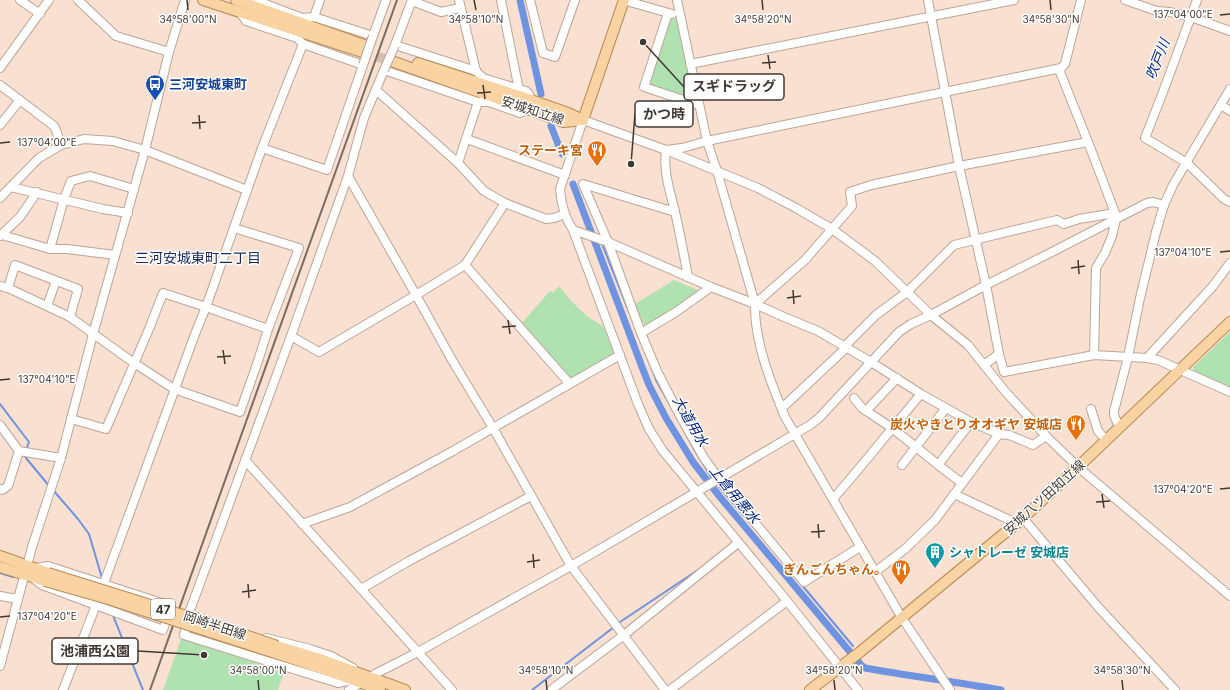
<svg xmlns="http://www.w3.org/2000/svg" width="1230" height="690" viewBox="0 0 1230 690" font-family="Inter,'Noto Sans JP',sans-serif">
<style>
.green{fill:#b0e1b0}
.lines{fill:none;stroke-linecap:round;stroke-linejoin:round}
.stream{stroke:#6e93e1;stroke-width:2}
.canal{stroke:#6e93e1;stroke-width:7}
.major-tunnel{stroke:#d4beb1;stroke-width:10;stroke-dasharray:10 5;stroke-linecap:butt}
.minor-casing{stroke:#bca597;stroke-width:10}
.major-casing{stroke:#b88a53;stroke-width:12}
.minor{stroke:#fff;stroke-width:8}
.major{stroke:#fad3a3;stroke-width:10}
.rail{stroke:#7b6c63;stroke-width:2}
.minor-bridge-casing{stroke:#bca597;stroke-width:10;stroke-linecap:butt}
.major-bridge-casing{stroke:#b88a53;stroke-width:12;stroke-linecap:butt}
.minor-bridge{stroke:#fff;stroke-width:8}
.major-bridge{stroke:#fad3a3;stroke-width:10}
.ticks{fill:none;stroke:#423832;stroke-width:1.5}
.labels{text-anchor:middle;dominant-baseline:central;stroke-width:3;stroke-linejoin:round;paint-order:stroke}
.shield{fill:#fff;stroke:#7b7470;stroke-width:1}
.shield-label{font-size:12px;font-weight:bold;fill:#423832}
.transit-label{font-size:13px;font-weight:bold;fill:#164399;stroke:#fff;text-anchor:start}
.street-label{font-size:13px;fill:#423832;stroke:#fff}
.food-label{font-size:13px;font-weight:bold;fill:#c56008;stroke:#fff;text-anchor:end}
.culture-label{font-size:13px;font-weight:bold;fill:#0d838f;stroke:#fff;text-anchor:start}
.water-label{font-size:14px;font-style:italic;fill:#072680;stroke:#fff}
.neighbourhood-label{font-size:14px;fill:#16285e;stroke:#fff}
.ticks-label{font-size:10px;text-anchor:middle;fill:#423832;stroke:#fff;stroke-width:3;stroke-linejoin:round;paint-order:stroke}
.leader{fill:none;stroke:#423832;stroke-width:1.5}
.callout-dot{fill:#423832;stroke:#fff;stroke-width:1.5}
.callout{fill:#fff;stroke:#423832;stroke-width:1.5}
.callout-label{font-size:14px;text-anchor:middle;font-weight:bold;fill:#423832}
</style>
<rect width="100%" height="100%" fill="#f9e0d1"/>
<g class="green">
<polygon points="672,17 677,19 679,21 696,100 649,87 647,83 669,19"/>
<polygon points="674,280 702,292 645,326 635,304"/>
<polygon points="559,286 570,300 588,317 603,326 615,354 570,379 521,324 550,291 553,293"/>
<polygon points="1230,332 1230,389 1194,372 1193,367"/>
<polygon points="181,639 284,671 278,690 163,690"/>
</g>
<g class="lines">
<g class="stream">
<polyline points="602,244 629,312"/>
<polyline points="648,359 656,380 674,412"/>
<polyline points="0,404 29,442 26,450"/>
<polyline points="680,423 695,451 713,480"/>
<polyline points="25,454 26,458 50,487"/>
<polyline points="716,483 743,515"/>
<polyline points="53,490 78,519 89,534 102,578"/>
<polyline points="0,573 13,577"/>
<polyline points="801,584 853,646"/>
<polyline points="112,613 143,690"/>
<polyline points="617,624 698,570"/>
<polyline points="532,690 614,627"/>
</g>
<g class="canal">
<polyline points="520,0 541,94"/>
<polyline points="551,126 562,154"/>
<path d="M 573,184 L 642,367 L 649,385 L 666,418 L 693,462 L 720,497 L 861,665 L 865,668 C 910,676 956,682 1001,690"/>
</g>
<polyline class="major-tunnel" points="362,52 394,62"/>
<g class="minor-casing">
<g id="minor">
<polyline points="20,0 40,14"/>
<polyline points="78,0 116,36 169,52"/>
<polyline points="255,0 302,18 314,17 373,36 386,0"/>
<polyline points="412,0 395,45 476,71 483,78 526,91 529,94 531,100"/>
<polyline points="459,0 476,71"/>
<polyline points="501,0 519,90"/>
<polyline points="530,0 543,53 555,57 575,0"/>
<polyline points="623,0 672,14"/>
<path d="M 677,0 L 707,141 L 717,171 L 755,304 C 754,341 771,383 785,417 L 902,618 L 950,690"/>
<polyline points="928,0 959,166 986,285 999,354 984,365"/>
<polyline points="1125,0 1157,11 1170,12 1191,17 1230,31"/>
<polyline points="1197,0 1163,92 1145,138 1187,163 1224,199 1230,202"/>
<polyline points="412,1 441,12 460,8"/>
<polyline points="239,11 246,21 297,38 303,44 363,65 327,170 262,148"/>
<polyline points="668,13 644,87 699,105"/>
<polyline points="314,17 320,0"/>
<polyline points="690,64 1014,0"/>
<polyline points="0,68 49,0"/>
<polyline points="0,85 54,126 56,130 61,145"/>
<polyline points="376,90 458,163 484,191 505,203 546,219 554,218 565,214"/>
<polyline points="1221,105 1230,111"/>
<polyline points="0,125 20,100"/>
<polyline points="467,139 565,175"/>
<polyline points="458,163 478,102"/>
<polyline points="348,176 416,295 452,360 493,428 571,566 665,690"/>
<polyline points="11,187 103,209 128,213"/>
<polyline points="0,198 39,158 61,145 84,139 113,141 145,150 247,190"/>
<polyline points="675,212 583,184 608,242 641,333 657,371 679,414 704,458 719,479 804,582 860,547"/>
<polyline points="573,230 608,242 711,287 755,304 784,317 818,331 871,362 921,394 969,421 999,434 1009,435 1033,445 1046,436"/>
<polyline points="2,235 50,249 67,249 115,255"/>
<polyline points="0,236 20,217 37,192"/>
<polyline points="50,249 64,199 71,181 90,176 134,189"/>
<polyline points="465,265 569,383"/>
<path d="M 688,277 C 684,255 680,233 675,212 C 670,191 663,172 666,150 L 682,148 L 707,141 L 1061,68"/>
<polyline points="0,286 8,288 70,317 134,363 174,389 240,412 258,361 268,329 299,248 234,228"/>
<polyline points="8,288 15,265 78,289 70,317"/>
<polyline points="755,304 805,260 852,206 850,192 871,185 959,166 1088,142"/>
<polyline points="47,306 56,281"/>
<polyline points="641,333 676,312 711,287"/>
<polyline points="291,336 319,352 416,295 465,265 505,203"/>
<polyline points="845,346 876,315 907,292 954,245 1057,220 1064,224 1079,219 1115,213 1088,142 1060,72 1061,68 1065,64 1081,0"/>
<polyline points="999,354 1004,372 1094,355 1147,358 1158,360 1230,392"/>
<polyline points="1094,355 1096,268 1105,253 1112,236 1116,219 1116,216"/>
<polyline points="1147,358 1213,286 1230,263"/>
<polyline points="854,398 862,408 892,428 936,463 939,464"/>
<polyline points="782,408 847,347"/>
<polyline points="1091,409 1098,431 1106,440"/>
<polyline points="866,411 897,378"/>
<polyline points="71,419 106,429 149,329 163,293 206,307 268,329"/>
<polyline points="0,425 19,451 61,458"/>
<polyline points="1119,427 1114,415 1114,411 1128,357 1140,298 1156,232 1164,205 1173,185 1230,89"/>
<polyline points="245,460 452,690"/>
<polyline points="902,465 946,408"/>
<polyline points="962,483 938,465 971,422"/>
<polyline points="0,489 2,490 8,486 19,451"/>
<polyline points="954,494 1016,523"/>
<path d="M 833,499 C 863,465 891,429 921,394"/>
<polyline points="1023,518 1099,608 1175,690"/>
<polyline points="302,524 350,507 453,451 620,355"/>
<polyline points="875,572 905,549 935,520 999,434"/>
<polyline points="34,579 42,585 163,630 171,606 48,566 36,568"/>
<polyline points="361,589 409,561 531,496"/>
<polyline points="0,596 18,599"/>
<polyline points="189,613 291,336 348,176 364,118 384,70 478,102 489,102 520,113 529,109"/>
<polyline points="188,620 184,635 338,683 352,680"/>
<polyline points="266,638 310,649 331,656 353,668"/>
<polyline points="0,666 32,547 61,458 93,334 145,150 169,52 185,0"/>
<polyline points="63,690 96,605 195,334 206,307 262,148 303,44"/>
<polyline points="349,690 377,673 418,652 571,566 810,425 819,418 899,332 911,324 931,315 986,285 1050,253 1147,203 1153,202 1164,205"/>
<polyline points="551,690 624,635 738,543"/>
<polyline points="670,690 787,601"/>
<path d="M 858,690 L 787,601 L 663,451 L 649,429 L 638,404 L 573,230 C 565,218 561,204 560,189 L 583,120 L 666,150 L 758,188 L 796,208 L 832,229 L 851,243 L 875,261 L 931,315 L 968,345 L 1004,390 L 1046,436 L 1078,467 L 1230,596"/>
</g>
</g>
<g class="major-casing">
<g id="major">
<polyline points="203,0 362,52"/>
<polyline points="236,0 364,45"/>
<polyline points="394,62 564,122 583,120"/>
<polyline points="418,63 531,100 568,113 583,120"/>
<polyline points="583,120 624,0"/>
<polyline points="0,556 48,573"/>
<polyline points="0,567 45,581"/>
<polyline points="277,646 317,658 405,690"/>
<path d="M 272,652 C 309,664 344,676 380,690"/>
<polyline points="810,690 860,652 1023,518 1078,467 1230,322"/>
</g>
</g>
<use href="#minor" class="minor"/>
<use href="#major" class="major"/>
<polyline class="rail" points="150,690 397,0"/>
<g class="minor-bridge-casing">
<g id="minor-bridge">
<polyline points="363,65 373,36"/>
<polyline points="384,70 395,45"/>
</g>
</g>
<g class="major-bridge-casing">
<g id="major-bridge">
<polyline points="48,573 176,613 193,617 277,646"/>
<polyline points="45,581 108,599 272,652"/>
</g>
</g>
<use href="#minor-bridge" class="minor-bridge"/>
<use href="#major-bridge" class="major-bridge"/>
</g>
<path class="ticks" d="M 187,0 L 188,10M 474,0 L 476,10M 762,0 L 763,10M 1050,0 L 1051,10M 1220,15 L 1230,14M 768,55 L 770,69M 762,63 L 776,62M 483,85 L 485,99M 477,93 L 491,92M 199,115 L 200,129M 192,123 L 206,122M 0,143 L 10,142M 1220,252 L 1230,251M 1078,260 L 1079,274M 1071,268 L 1085,266M 793,290 L 794,304M 787,298 L 801,296M 508,320 L 510,334M 502,327 L 516,326M 223,350 L 225,364M 217,357 L 231,356M 0,380 L 10,379M 1220,489 L 1230,488M 1102,494 L 1104,508M 1096,502 L 1110,501M 818,524 L 819,538M 811,532 L 825,531M 533,554 L 534,568M 527,562 L 540,560M 248,584 L 249,598M 242,592 L 256,590M 0,617 L 10,616M 258,680 L 259,690M 546,680 L 547,690M 834,680 L 835,690M 1122,680 L 1123,690"/>
<defs>
<g id="bus-pin" transform="scale(1)"><path d="M0 17L-7.5 6A9.5 9.5 0 1 1 7.5 6Z" fill="#1a4fb4" stroke="#fff"/><path d="M-5-6H5V4H4V6H2V4H-2V6H-4V4H-5ZM-3.5-4V0h7V-4ZM-3.5 1.2v1.5H-2V1.2ZM2 1.2v1.5H3.5V1.2Z" fill="#fff"/></g>
<g id="restaurant-pin" transform="scale(1)"><path d="M0 17L-7.5 6A9.5 9.5 0 1 1 7.5 6Z" fill="#e8710a" stroke="#fff"/><path d="M-5-6h1v4h1v-4h1v4h1v-4h1v5L-1.5 .5V6h-2V.5L-5-1ZM5-6V6H3V1.5H1.5Q1.5-4 5-6Z" fill="#fff"/></g>
<g id="building-pin" transform="scale(1)"><path d="M0 17L-7.5 6A9.5 9.5 0 1 1 7.5 6Z" fill="#0f9aa8" stroke="#fff"/><path d="M-4-6H4V6H1V3H-1V6H-4ZM-2.5-4.3h1.7v1.8h-1.7ZM.8-4.3h1.7v1.8H.8ZM-2.5-1h1.7V.8h-1.7ZM.8-1h1.7V.8H.8Z" fill="#fff"/></g>
</defs>
<g fill-rule="evenodd">
<use href="#bus-pin" x="155" y="84"/>
<use href="#restaurant-pin" x="597" y="150"/>
<use href="#restaurant-pin" x="1076" y="424"/>
<use href="#building-pin" x="935" y="552"/>
<use href="#restaurant-pin" x="901" y="569"/>
</g>
<g class="labels">
<rect class="shield" x="151" y="599" width="24" height="20" rx="3"/>
<g class="shield-label">
<text x="163" y="609">47</text>
</g>
<g class="transit-label">
<text x="169" y="84">三河安城東町</text>
</g>
<g class="street-label">
<text transform="translate(533 110) rotate(18)">安城知立線</text>
<text transform="translate(1044 497) rotate(-42)">安城八ツ田知立線</text>
<text transform="translate(215 625) rotate(18)">岡崎半田線</text>
</g>
<g class="food-label">
<text x="583" y="150">ステーキ宮</text>
<text x="1062" y="424">炭火やきとりオオギヤ 安城店</text>
<text x="887" y="569">ぎんごんちゃん。</text>
</g>
<g class="culture-label">
<text x="949" y="552">シャトレーゼ 安城店</text>
</g>
<g class="water-label">
<text transform="translate(1157 59) rotate(-69)">吹戸川</text>
<text transform="translate(691 421) rotate(60)">大道用水</text>
<text transform="translate(735 494) rotate(51)">上倉用悪水</text>
</g>
<g class="neighbourhood-label">
<text x="198" y="257">三河安城東町二丁目</text>
</g>
</g>
<g class="ticks-label">
<text x="1183" y="18">137°04'00"E</text>
<text x="188" y="23">34°58'00"N</text>
<text x="476" y="23">34°58'10"N</text>
<text x="763" y="23">34°58'20"N</text>
<text x="1051" y="23">34°58'30"N</text>
<text x="47" y="146">137°04'00"E</text>
<text x="1183" y="256">137°04'10"E</text>
<text x="47" y="383">137°04'10"E</text>
<text x="1183" y="493">137°04'20"E</text>
<text x="47" y="620">137°04'20"E</text>
<text x="258" y="674">34°58'00"N</text>
<text x="546" y="674">34°58'10"N</text>
<text x="834" y="674">34°58'20"N</text>
<text x="1122" y="674">34°58'30"N</text>
</g>
<path class="leader" d="M643 42L684 87M631 164L635 114M204 655L138 651"/>
<g class="callout-dot">
<circle cx="643" cy="42" r="4"/>
<circle cx="631" cy="164" r="4"/>
<circle cx="204" cy="655" r="4"/>
</g>
<g class="callout">
<rect x="684" y="74" width="100" height="26" rx="4"/>
<rect x="635" y="101" width="58" height="26" rx="4"/>
<rect x="52" y="638" width="86" height="26" rx="4"/>
</g>
<g class="callout-label">
<text x="734" y="91">スギドラッグ</text>
<text x="664" y="119">かつ時</text>
<text x="95" y="656">池浦西公園</text>
</g>
</svg>
